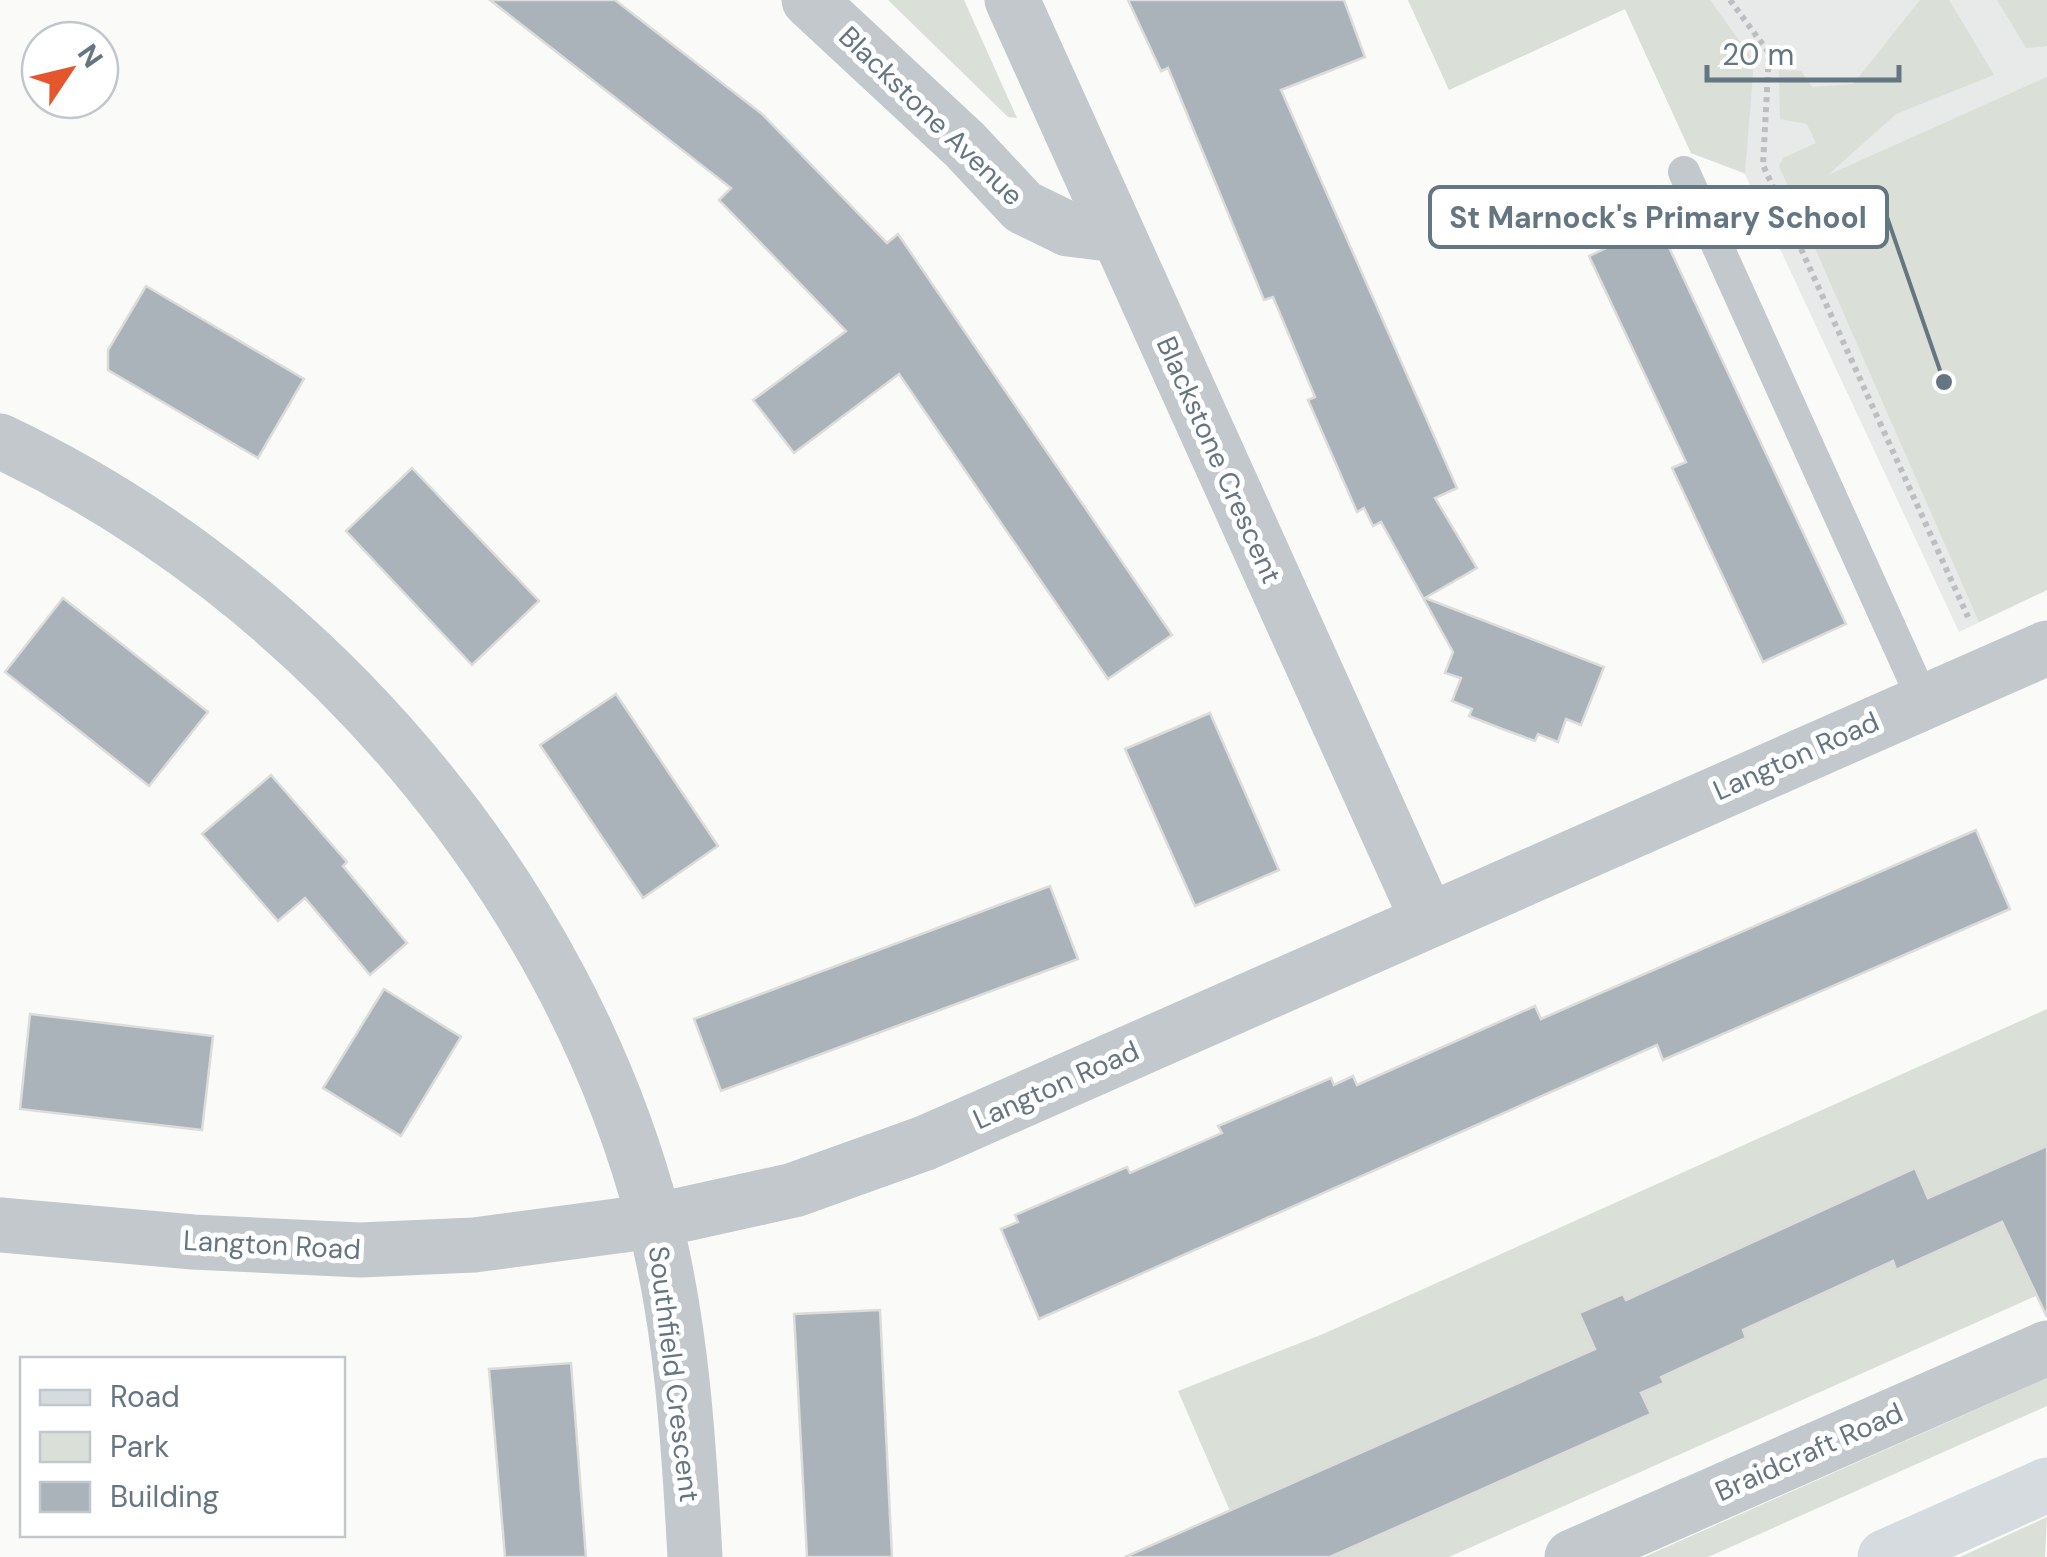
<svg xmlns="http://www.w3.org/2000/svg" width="2047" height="1557" viewBox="0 0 2047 1557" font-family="'DM Sans',sans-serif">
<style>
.built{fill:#e8e9e9}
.green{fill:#dadfd7}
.building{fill:#aab3b9;stroke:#dcdcda;stroke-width:2.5}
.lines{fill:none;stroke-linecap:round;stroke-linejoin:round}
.path{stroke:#bbbfc2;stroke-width:6;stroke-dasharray:5 5;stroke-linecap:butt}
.lane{stroke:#c3c8cc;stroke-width:32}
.street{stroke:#c3c8cc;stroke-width:55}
.secondary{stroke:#d6dbdf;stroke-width:55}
.labels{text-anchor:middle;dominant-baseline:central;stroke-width:10;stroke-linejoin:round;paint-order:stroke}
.street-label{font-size:28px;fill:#657683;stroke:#fff}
.leader{fill:none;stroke:#657683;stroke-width:4}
.callout-dot{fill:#657683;stroke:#fff;stroke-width:4}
.callout{fill:#fff;stroke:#657683;stroke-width:4}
.callout-label{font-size:30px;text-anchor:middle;font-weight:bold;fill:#657683}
</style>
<rect width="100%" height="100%" fill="#fafaf8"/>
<polygon class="built" points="1408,0 2047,0 2047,590 1959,632 1745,174 1691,153 1625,9 1449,90"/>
<g class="green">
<polygon points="888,0 964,0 1017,118 1008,117"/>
<polygon points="1408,0 1710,0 1754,61 1745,173 1691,153 1625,9 1449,90"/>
<polygon points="1920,0 1949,0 1994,75 1896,114 1828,175 2047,77 2047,590 1979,622 1779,166 1783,158 1816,143 1807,124 1780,119 1779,70 1801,71 1812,87 1853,84"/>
<polygon points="1997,0 2047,0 2047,46 2026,48"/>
<polygon points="2047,1009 2047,1291 1449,1557 1250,1557 1178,1391 1323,1334"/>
<polygon points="2047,1378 2047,1406 1708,1557 1644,1557"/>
<polygon points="2047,1517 2045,1557 1960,1557"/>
</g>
<g class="building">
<polygon points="490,0 615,0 762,114 887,243 898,234 1172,635 1108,679 899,374 794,453 753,400 846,331 719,200 731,188"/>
<polygon points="1128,0 1344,0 1365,57 1281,90 1457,488 1435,498 1477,568 1425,598 1604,667 1581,725 1566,719 1558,742 1538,734 1535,741 1505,730 1469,716 1472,709 1452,701 1461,678 1445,673 1453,652 1381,522 1373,526 1364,508 1357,512 1308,400 1315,397 1273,297 1264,300 1168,68 1161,71"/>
<polygon points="1658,224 1846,624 1763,662 1672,468 1686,462 1589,256"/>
<polygon points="146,286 304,379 258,458 108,370 108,350"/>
<polygon points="412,468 539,601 472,665 346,531"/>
<polygon points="63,598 208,712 149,786 5,672"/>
<polygon points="616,694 718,846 643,898 540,745"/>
<polygon points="1210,713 1279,870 1195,906 1125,749"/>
<polygon points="271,775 347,862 343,866 407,943 370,975 305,898 278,921 202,834"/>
<polygon points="1976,830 2010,909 1663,1060 1657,1045 1039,1319 1001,1229 1018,1222 1015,1215 1127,1167 1130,1173 1222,1133 1218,1126 1331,1078 1334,1085 1353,1076 1357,1085 1535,1006 1541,1019"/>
<polygon points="1050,886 1078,959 721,1091 694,1019"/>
<polygon points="384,989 461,1037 401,1136 323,1088"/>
<polygon points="30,1014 213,1036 202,1130 20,1109"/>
<polygon points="2047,1146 2047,1317 2002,1222 1896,1270 1893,1261 1743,1330 1746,1338 1661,1377 1664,1383 1641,1393 1651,1414 1330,1557 1125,1557 1595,1349 1579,1313 1623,1294 1626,1300 1915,1168 1928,1198"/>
<polygon points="880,1310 892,1557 807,1557 794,1314"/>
<polygon points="571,1363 586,1557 505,1557 489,1369"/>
</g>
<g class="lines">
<polyline class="path" points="1730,0 1769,53 1763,165 1968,617"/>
<polyline class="lane" points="1684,172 1923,700"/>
<g class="street">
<polyline points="809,0 965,145 1023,207 1068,229 1117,235"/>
<polyline points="1012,0 1427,918"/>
<path d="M 0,441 C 311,588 567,885 654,1220 C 682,1327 689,1447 695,1557"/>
<polyline points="0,1225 193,1242 360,1250 474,1245 654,1221 794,1190 925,1143 2047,648"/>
<polyline points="1572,1557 2047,1348"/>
</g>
<polyline class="secondary" points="1885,1557 2047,1485"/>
</g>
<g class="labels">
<g class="street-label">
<text transform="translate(931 116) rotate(44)">Blackstone Avenue</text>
<text transform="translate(1219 460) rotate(66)">Blackstone Crescent</text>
<text transform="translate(1796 756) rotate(-24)">Langton Road</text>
<text transform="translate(1056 1085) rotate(-24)">Langton Road</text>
<text transform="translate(272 1245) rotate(3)">Langton Road</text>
<text transform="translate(674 1374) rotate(83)">Southfield Crescent</text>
<text transform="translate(1809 1452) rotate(-24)">Braidcraft Road</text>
</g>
</g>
<path class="leader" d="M1944 382L1887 217"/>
<circle class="callout-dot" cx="1944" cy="382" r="10"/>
<rect class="callout" x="1430" y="187" width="457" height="60" rx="10"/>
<g class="callout-label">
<text x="1658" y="228">St Marnock's Primary School</text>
</g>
<rect x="20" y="1357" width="325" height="180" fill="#ffffff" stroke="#c1c8cd" stroke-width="2.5"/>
<rect x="40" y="1390" width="50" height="15" fill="#d6dbdf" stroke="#c1c8cd" stroke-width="2.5"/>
<text x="110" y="1407" font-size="30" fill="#657683">Road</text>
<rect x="40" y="1432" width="50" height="30" fill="#dadfd7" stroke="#c1c8cd" stroke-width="2.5"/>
<text x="110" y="1457" font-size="30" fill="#657683">Park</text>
<rect x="40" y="1482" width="50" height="30" fill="#aab3b9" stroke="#c1c8cd" stroke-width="2.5"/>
<text x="110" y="1507" font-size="30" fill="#657683">Building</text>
<g transform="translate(70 70) rotate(55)"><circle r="48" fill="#ffffff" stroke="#c1c8cd" stroke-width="2.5"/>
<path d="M0-8L18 38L0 25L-18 38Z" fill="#e4572e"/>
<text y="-15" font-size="28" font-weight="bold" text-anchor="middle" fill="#657683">N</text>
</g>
<path d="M1707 65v15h192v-15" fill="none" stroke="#657683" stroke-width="5"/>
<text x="1722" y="65" font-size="30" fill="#657683" stroke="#ffffff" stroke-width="8" paint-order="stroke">20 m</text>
</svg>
